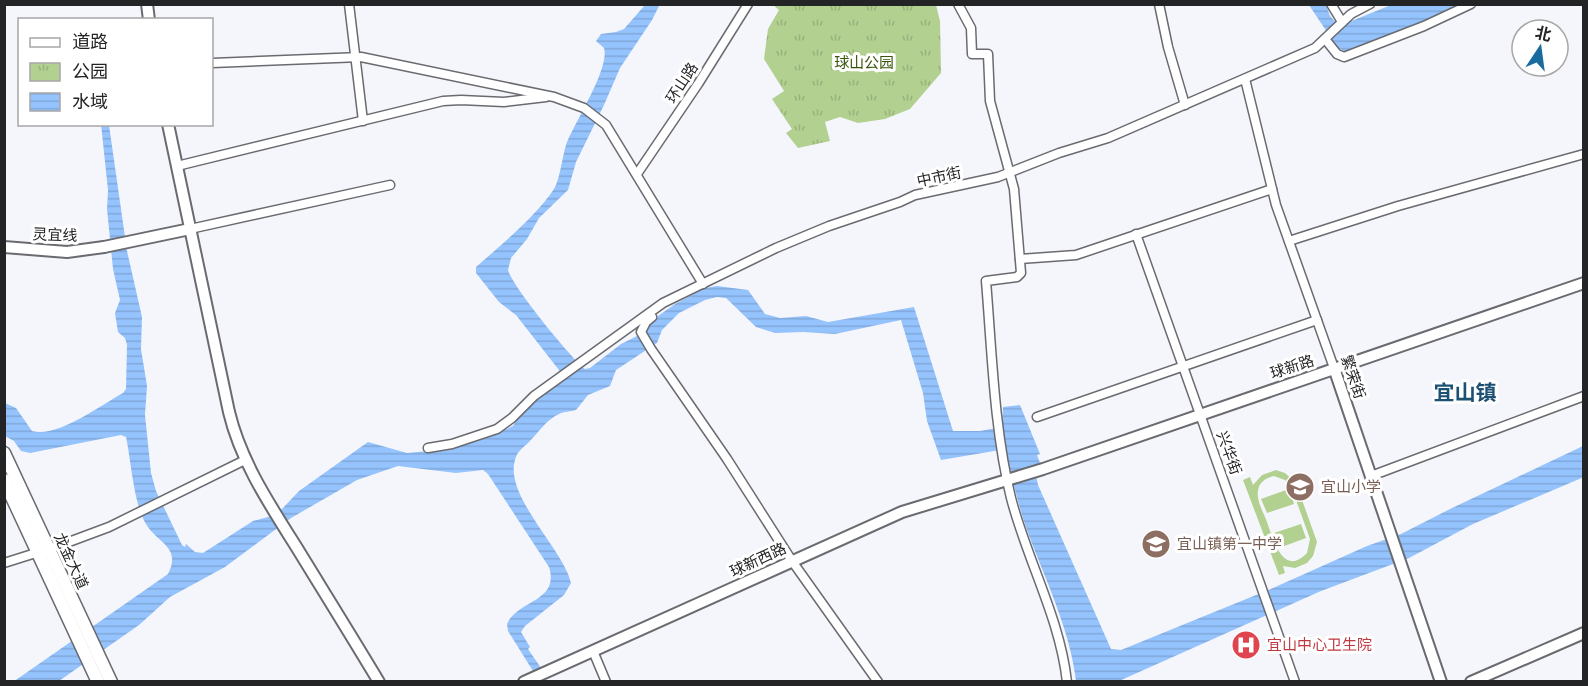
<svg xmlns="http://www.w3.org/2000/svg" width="1588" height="686" viewBox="0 0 1588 686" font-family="'Work Sans','Noto Sans SC',sans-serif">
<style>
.park{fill:url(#park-tufts)}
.pitch{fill:#b2d090;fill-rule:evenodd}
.water{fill:url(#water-rules)}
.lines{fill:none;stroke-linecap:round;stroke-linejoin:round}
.minor-casing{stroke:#6a6b70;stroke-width:11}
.tertiary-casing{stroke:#6a6b70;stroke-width:14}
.secondary-casing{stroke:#6a6b70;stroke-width:14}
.primary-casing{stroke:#6a6b70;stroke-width:15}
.minor{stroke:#fff;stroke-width:8}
.tertiary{stroke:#fff;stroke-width:10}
.secondary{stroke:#fff;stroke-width:10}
.primary{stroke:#fff;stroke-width:12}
.labels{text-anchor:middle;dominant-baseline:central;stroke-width:6;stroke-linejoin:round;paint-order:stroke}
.park-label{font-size:15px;fill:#3a550c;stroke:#fff}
.street-label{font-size:15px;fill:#232425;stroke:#fff}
.education-label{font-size:15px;fill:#785e54;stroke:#fff;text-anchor:start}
.health-label{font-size:15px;fill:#be3a42;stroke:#fff;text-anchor:start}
.district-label{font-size:21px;font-weight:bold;fill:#1c5174;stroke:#fff}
</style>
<defs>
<pattern id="park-tufts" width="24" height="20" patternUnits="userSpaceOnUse" patternTransform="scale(1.5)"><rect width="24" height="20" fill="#b2d090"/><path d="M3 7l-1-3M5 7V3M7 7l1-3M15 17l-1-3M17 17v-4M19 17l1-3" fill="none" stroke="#99b27c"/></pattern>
<pattern id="water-rules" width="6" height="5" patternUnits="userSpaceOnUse" patternTransform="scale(1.5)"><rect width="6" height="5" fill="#95c3fd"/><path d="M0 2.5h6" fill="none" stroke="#80a7d9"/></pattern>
</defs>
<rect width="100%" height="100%" fill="#f5f6fb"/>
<polygon class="park" points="773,5 936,5 940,21 941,73 910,109 885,119 858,123 840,117 825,122 830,141 798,148 786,133 792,129 772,99 784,91 764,59 768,29 779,10"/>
<g class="pitch">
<path d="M 1276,470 L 1285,473 L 1296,483 L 1317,542 L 1313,556 L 1307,563 L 1295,568 L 1283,566 L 1285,573 L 1279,575 L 1243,480 L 1250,477 L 1253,485 L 1262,475 ZM 1274,476 L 1285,480 L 1291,486 L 1310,539 L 1307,553 C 1283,578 1273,539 1267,522 C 1264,513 1256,501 1258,491 C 1259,482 1266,478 1274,476 Z"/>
<polygon points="1289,489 1294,504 1267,513 1261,499"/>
<polygon points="1301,524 1306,538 1279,548 1274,533"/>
</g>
<g class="water">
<path d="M 660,4 L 652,20 L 620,68 L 604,105 L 576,162 L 568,190 L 539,218 L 527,239 L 511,258 L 508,270 C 512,286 570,357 585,369 L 590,368 L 621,344 L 645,332 L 651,321 L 675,304 L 705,288 L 717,286 L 748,290 L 765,314 L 780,318 L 806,316 L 828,322 L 914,307 L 953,431 L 980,431 L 1002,427 L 1003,407 L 1020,405 L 1040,454 L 1037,455 L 1040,463 L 1034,466 L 1038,485 L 1111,649 L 1121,650 L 1273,588 L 1367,546 L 1401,534 L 1450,509 L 1583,446 L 1584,477 L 1473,524 L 1409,558 L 1321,591 L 1119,681 L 1076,681 C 1070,630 1046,581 1028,533 C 1018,505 1012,479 1006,449 L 941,460 L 927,421 L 923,393 L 901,320 L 835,334 L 803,332 L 775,333 L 756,327 L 726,298 L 717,297 L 705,300 L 679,313 L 662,330 L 657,343 L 616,370 L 610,386 L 588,395 L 576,410 C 571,412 564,411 559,414 C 546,420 538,433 529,442 C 523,448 517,451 515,460 C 504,496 564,550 571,583 L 564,595 L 525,626 L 521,632 L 530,647 L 528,649 L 541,668 L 533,671 L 508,631 L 507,624 C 517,600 560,602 549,567 L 488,474 L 483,470 L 456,473 L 398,466 L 357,480 L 291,518 L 225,567 L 170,597 L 139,625 L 59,681 L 13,682 L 168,574 C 182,547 157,543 146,524 C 134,505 131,460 126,437 L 121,435 L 30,453 L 21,451 L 14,441 L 5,436 L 5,403 L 16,408 L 32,431 C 58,438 101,405 123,393 L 126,389 L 127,345 L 125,338 L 118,332 L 115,313 L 120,300 L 113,269 L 107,209 L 108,190 L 101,124 L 109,125 L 127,251 L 142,317 L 141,349 L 147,386 L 145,415 L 151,473 L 156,491 L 182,545 L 185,547 L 186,544 L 195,552 L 203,553 L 253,521 L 268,517 L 282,509 L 299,491 L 368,442 L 407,453 L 450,449 L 487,438 L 513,426 L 521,413 L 544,393 L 566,379 L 516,315 L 499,302 L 476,273 L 476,267 C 499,247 537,215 554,189 C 560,179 562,158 566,145 C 574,123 610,69 604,48 L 596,41 L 601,34 L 616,32 L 624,29 L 645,5 Z"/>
<polygon points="1309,5 1326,5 1330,16 1339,26 1391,5 1462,5 1347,53 1337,47"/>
</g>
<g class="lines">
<g class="minor-casing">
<g id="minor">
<polyline points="349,4 363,121"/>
<path d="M 958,4 L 971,28 L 972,54 L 988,54 L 990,101 L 1014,189 L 1021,273 L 1017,277 L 986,281 C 992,352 994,429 1011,498 C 1027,560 1060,618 1067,682"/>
<polyline points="1159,4 1168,47 1185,105"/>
<polyline points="1331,4 1342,22"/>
<polyline points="1325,39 1337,54 1344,57 1424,26 1471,4"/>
<polyline points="212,63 361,57 554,97 584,108 606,125 703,284"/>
<polyline points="1245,79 1276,205 1334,368"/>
<polyline points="177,166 443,101 461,100 504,102 546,97"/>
<polyline points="637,174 698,84 748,4"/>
<polyline points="190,229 390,185"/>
<polyline points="1136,234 1295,682"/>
<polyline points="1289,241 1398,206 1584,154"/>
<polyline points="1020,259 1076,255 1272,189"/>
<polyline points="652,317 646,322 641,332 651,349 727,459 792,561 878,682"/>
<polyline points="1037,417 1317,320"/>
<polyline points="428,448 452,444 497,429 512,418 534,396 663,303 776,248 829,226 900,202 915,195 998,177 1059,153 1108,138 1315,48 1351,14 1370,4"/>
<polyline points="1371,476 1584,396"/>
<polyline points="4,563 58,546 109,527 245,460"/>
<polyline points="593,651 606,682"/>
</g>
</g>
<g class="tertiary-casing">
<g id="tertiary">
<polyline points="147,4 149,20"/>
<path d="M 168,124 L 229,412 C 241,462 270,505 297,548 C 324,592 352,637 379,682"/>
<polyline points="104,247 190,229"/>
<polyline points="1334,368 1441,682"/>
<polyline points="524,682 902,512 1043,469 1584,283"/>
<polyline points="1471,682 1584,633"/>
</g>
</g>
<g class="secondary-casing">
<polyline id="secondary" points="4,247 67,252 104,247"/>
</g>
<g class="primary-casing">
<g id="primary">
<polyline points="4,453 111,682"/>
<polyline points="4,480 98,682"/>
</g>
</g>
<use href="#minor" class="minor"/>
<use href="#tertiary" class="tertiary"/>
<use href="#secondary" class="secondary"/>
<use href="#primary" class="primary"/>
</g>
<defs>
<g id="school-disc" transform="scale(1.5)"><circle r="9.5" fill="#8d6e63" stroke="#fff"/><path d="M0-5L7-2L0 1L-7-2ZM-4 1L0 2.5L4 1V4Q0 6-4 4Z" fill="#fff"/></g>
<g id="hospital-disc" transform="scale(1.5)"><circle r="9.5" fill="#e0444e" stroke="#fff"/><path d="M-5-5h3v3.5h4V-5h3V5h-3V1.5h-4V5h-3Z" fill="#fff"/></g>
</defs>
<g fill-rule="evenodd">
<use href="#school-disc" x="1300" y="487"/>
<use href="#school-disc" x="1156" y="544"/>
<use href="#hospital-disc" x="1246" y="645"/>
</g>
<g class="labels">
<g class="park-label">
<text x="864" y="63">球山公园</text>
</g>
<g class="street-label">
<text transform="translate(682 83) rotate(-57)">环山路</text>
<text transform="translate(939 177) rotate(-12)">中市街</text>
<text transform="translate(55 235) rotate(2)">灵宜线</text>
<text transform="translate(1292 367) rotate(-18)">球新路</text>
<text transform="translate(1353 377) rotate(71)">繁荣街</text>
<text transform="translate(1229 453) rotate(70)">兴华街</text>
<text transform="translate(758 560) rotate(-25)">球新西路</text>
<text transform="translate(71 561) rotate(65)">龙金大道</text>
</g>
<g class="education-label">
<text x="1321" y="487">宜山小学</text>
<text x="1177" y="544">宜山镇第一中学</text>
</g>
<g class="health-label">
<text x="1267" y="645">宜山中心卫生院</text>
</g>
<g class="district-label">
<text x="1465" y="392">宜山镇</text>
</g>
</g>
<rect width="1588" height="686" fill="none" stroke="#232425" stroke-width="12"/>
<rect x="18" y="18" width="195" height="108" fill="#ffffff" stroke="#a7a7a8" stroke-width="1.5"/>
<rect x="30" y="38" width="30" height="9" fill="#ffffff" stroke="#a7a7a8" stroke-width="1.5"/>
<text x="72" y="48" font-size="18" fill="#232425">道路</text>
<rect x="30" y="63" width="30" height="18" fill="url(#park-tufts)" stroke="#a7a7a8" stroke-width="1.5"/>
<text x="72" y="78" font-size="18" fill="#232425">公园</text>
<rect x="30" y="93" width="30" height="18" fill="url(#water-rules)" stroke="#a7a7a8" stroke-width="1.5"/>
<text x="72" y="108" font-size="18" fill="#232425">水域</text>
<g transform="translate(1540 48) rotate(13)"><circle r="28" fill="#ffffff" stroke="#a7a7a8" stroke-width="1.5"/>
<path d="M0-4.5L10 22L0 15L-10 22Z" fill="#1b6c9e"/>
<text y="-9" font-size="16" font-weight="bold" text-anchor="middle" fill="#232425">北</text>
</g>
</svg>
